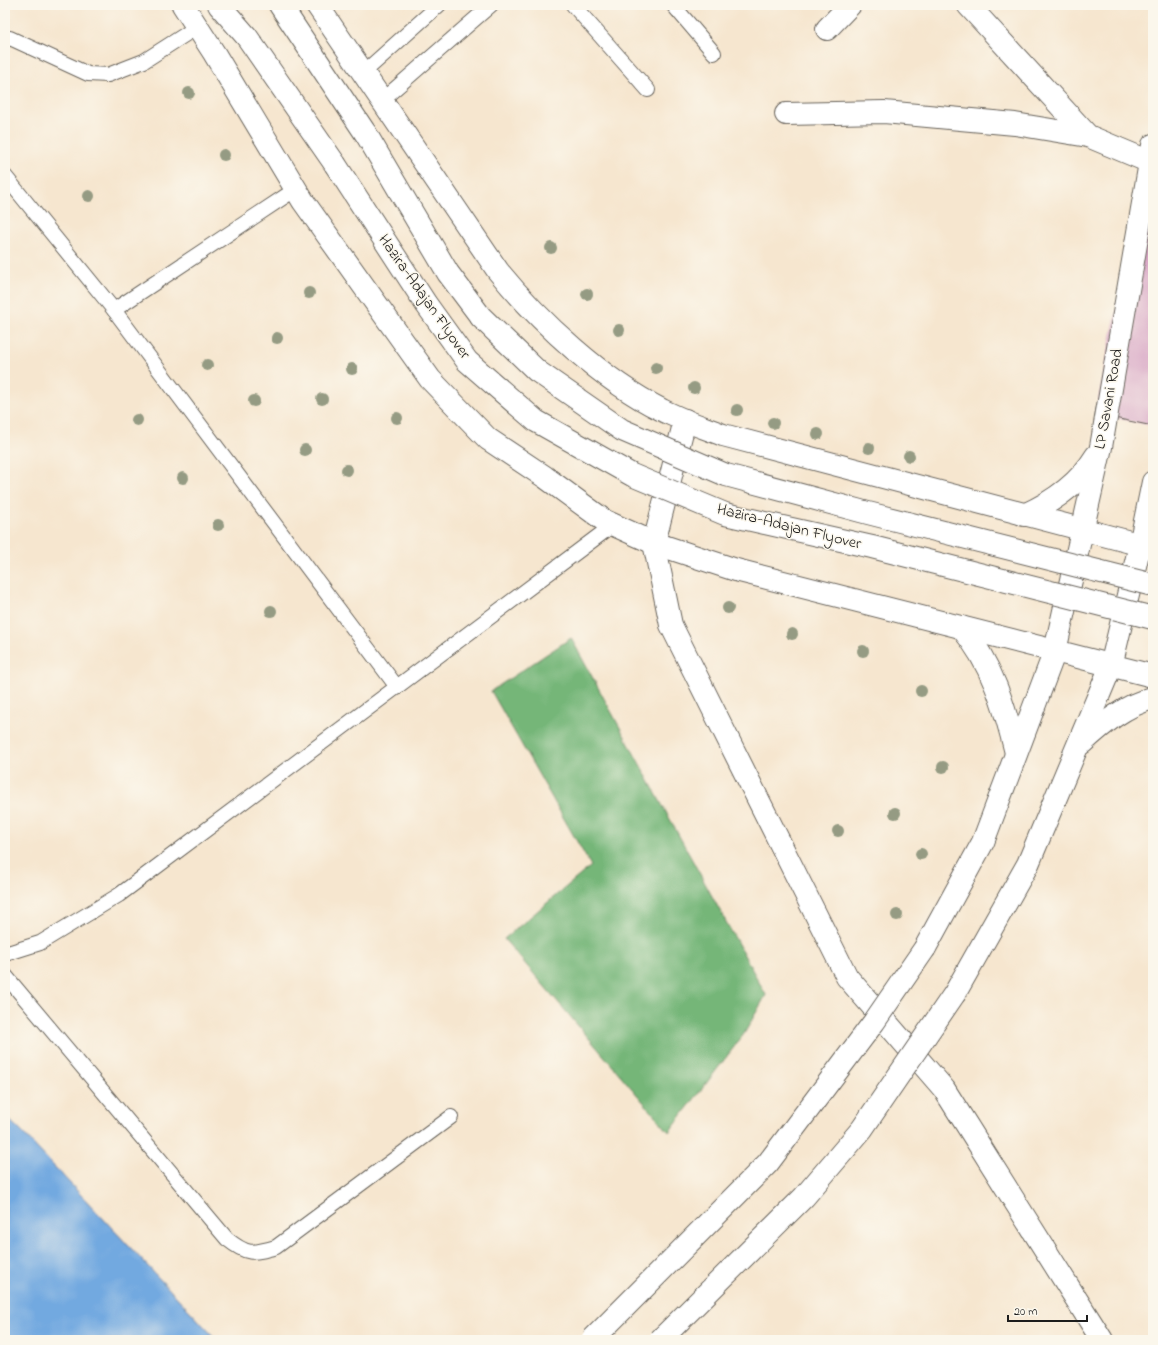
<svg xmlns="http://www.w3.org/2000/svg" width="1158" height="1345" viewBox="0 0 1158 1345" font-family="'Indie Flower',sans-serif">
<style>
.forest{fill:#74b678;stroke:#48694a}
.water{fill:#72a9e0;stroke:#47627e}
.building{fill:#d5a0c2}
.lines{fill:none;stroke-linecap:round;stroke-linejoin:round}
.lane-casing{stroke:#68635b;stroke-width:16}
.street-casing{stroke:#68635b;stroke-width:24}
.secondary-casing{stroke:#68635b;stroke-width:24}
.highway-casing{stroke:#68635b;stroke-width:24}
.lane{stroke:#fff;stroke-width:14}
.street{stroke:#fff;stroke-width:22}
.secondary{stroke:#fff;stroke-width:22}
.highway{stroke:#fff;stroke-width:22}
.secondary-bridge-casing{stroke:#68635b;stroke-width:24;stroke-linecap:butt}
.highway-bridge-casing{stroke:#68635b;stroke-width:24;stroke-linecap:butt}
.secondary-bridge{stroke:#fff;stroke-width:22}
.highway-bridge{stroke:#fff;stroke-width:22}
.tree{fill:#959b83}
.labels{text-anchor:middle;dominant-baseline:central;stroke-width:3;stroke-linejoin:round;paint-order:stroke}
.street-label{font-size:16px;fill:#1c1c1c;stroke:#fbf7ec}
</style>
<rect width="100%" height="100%" fill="#fbf7ec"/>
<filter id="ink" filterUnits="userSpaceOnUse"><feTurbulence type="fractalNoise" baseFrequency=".025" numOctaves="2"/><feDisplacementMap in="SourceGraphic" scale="8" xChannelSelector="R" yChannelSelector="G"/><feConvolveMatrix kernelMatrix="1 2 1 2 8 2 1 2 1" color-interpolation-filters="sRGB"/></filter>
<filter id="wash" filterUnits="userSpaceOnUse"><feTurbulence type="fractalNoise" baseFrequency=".012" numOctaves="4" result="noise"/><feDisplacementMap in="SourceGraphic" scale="16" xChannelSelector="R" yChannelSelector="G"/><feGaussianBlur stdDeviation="0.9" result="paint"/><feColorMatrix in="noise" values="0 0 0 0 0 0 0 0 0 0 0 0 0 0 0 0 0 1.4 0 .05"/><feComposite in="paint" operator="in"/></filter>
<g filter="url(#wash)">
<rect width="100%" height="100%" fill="#f6e6cf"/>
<polygon class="forest" points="571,638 766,995 744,1034 669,1132 504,939 591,866 491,691"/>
<polygon class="water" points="5,1116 21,1131 217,1340 5,1340"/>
<g id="blocks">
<polygon class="building" points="1152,139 1153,139 1153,426 1095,414"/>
</g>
</g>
<g filter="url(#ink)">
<use href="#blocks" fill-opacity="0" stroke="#68635b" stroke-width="1"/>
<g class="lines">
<g class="lane-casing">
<g id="lane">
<polyline points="573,5 648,90"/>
<polyline points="673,5 714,53"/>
<polyline points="5,40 10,38 88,74 108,75 144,61 197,27"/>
<polyline points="362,74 439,5"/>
<polyline points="381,101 491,5"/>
<polyline points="5,176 114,310 397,687"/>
<polyline points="114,310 296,189"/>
<polyline points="5,954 40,943 119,895 613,525"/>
<path d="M 5,975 L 227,1239 C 247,1255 252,1254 276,1247 L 451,1117"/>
</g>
</g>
<g class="street-casing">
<g id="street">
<polyline points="968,5 1088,136 1150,162"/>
<polyline points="827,29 850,5"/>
<polyline points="786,114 884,112 1015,124 1088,136"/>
</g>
</g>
<g class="secondary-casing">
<g id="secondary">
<polyline points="183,5 214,53 303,201 430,379 488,439 545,477 605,521 654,543 736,570 1153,676"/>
<path d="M 317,5 L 498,271 C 539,321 603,381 662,410 C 681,420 703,427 723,435 L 1153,548"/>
<polyline points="685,420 654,543 671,625 847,977 944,1089 1102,1340"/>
<path d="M 1024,515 C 1053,502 1079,484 1096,456"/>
<path d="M 961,627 C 992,663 1005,708 1016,753"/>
<path d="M 1082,743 C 1103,724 1125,705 1153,698"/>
<polyline points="925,948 983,842 1055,651 1101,447 1153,145"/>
<polyline points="955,993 1028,864 1111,666 1140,545 1153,482"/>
</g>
</g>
<g class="highway-casing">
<g id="highway">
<polyline points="219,5 247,37 335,164"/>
<polyline points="280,5 366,134"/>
</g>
</g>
<use href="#lane" class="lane"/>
<use href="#street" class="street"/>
<use href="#secondary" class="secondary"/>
<use href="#highway" class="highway"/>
<g class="secondary-bridge-casing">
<g id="secondary-bridge">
<polyline points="592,1340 768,1163 874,1022 925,948"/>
<polyline points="660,1340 804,1197 862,1129 955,993"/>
</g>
</g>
<g class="highway-bridge-casing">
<g id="highway-bridge">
<polyline points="366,134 448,273 481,317 537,371 622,430 726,475 868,513 1153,585"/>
<polyline points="335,164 426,304 467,361 536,421 632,475 725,514 872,547 1153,618"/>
</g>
</g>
<use href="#secondary-bridge" class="secondary-bridge"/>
<use href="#highway-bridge" class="highway-bridge"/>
</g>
<g class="tree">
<circle cx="189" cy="93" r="6"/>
<circle cx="224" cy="155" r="6"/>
<circle cx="89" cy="196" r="6"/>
<circle cx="551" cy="248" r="6"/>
<circle cx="309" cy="293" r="6"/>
<circle cx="587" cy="294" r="6"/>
<circle cx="619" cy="330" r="6"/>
<circle cx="277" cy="338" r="6"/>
<circle cx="207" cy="365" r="6"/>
<circle cx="656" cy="368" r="6"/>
<circle cx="352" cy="369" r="6"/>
<circle cx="694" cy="388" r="6"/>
<circle cx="322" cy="399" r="6"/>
<circle cx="254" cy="401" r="6"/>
<circle cx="737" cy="410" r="6"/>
<circle cx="397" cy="418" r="6"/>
<circle cx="137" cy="420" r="6"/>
<circle cx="773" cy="423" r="6"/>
<circle cx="818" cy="434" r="6"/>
<circle cx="869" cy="448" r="6"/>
<circle cx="305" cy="450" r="6"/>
<circle cx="909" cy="456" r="6"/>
<circle cx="347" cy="470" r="6"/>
<circle cx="183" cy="478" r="6"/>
<circle cx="218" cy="525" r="6"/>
<circle cx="728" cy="608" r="6"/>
<circle cx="271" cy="611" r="6"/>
<circle cx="792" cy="634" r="6"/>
<circle cx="863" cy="651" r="6"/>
<circle cx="921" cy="691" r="6"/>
<circle cx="943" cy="767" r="6"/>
<circle cx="895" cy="813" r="6"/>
<circle cx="838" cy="831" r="6"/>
<circle cx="921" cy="854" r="6"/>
<circle cx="897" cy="915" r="6"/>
</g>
</g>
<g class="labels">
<g class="street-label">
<text transform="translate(424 297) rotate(55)">Hazira-Adajan Flyover</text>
<text transform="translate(1109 399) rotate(-80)">LP Savani Road</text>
<text transform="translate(789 527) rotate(14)">Hazira-Adajan Flyover</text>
</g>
</g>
<rect width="1158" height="1345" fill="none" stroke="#fbf7ec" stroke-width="20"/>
<path d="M1008 1315v6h79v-6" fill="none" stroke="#1c1c1c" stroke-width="2"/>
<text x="1014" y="1315" font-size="12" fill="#1c1c1c" stroke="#fbf7ec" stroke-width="3" paint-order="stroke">20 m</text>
</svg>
